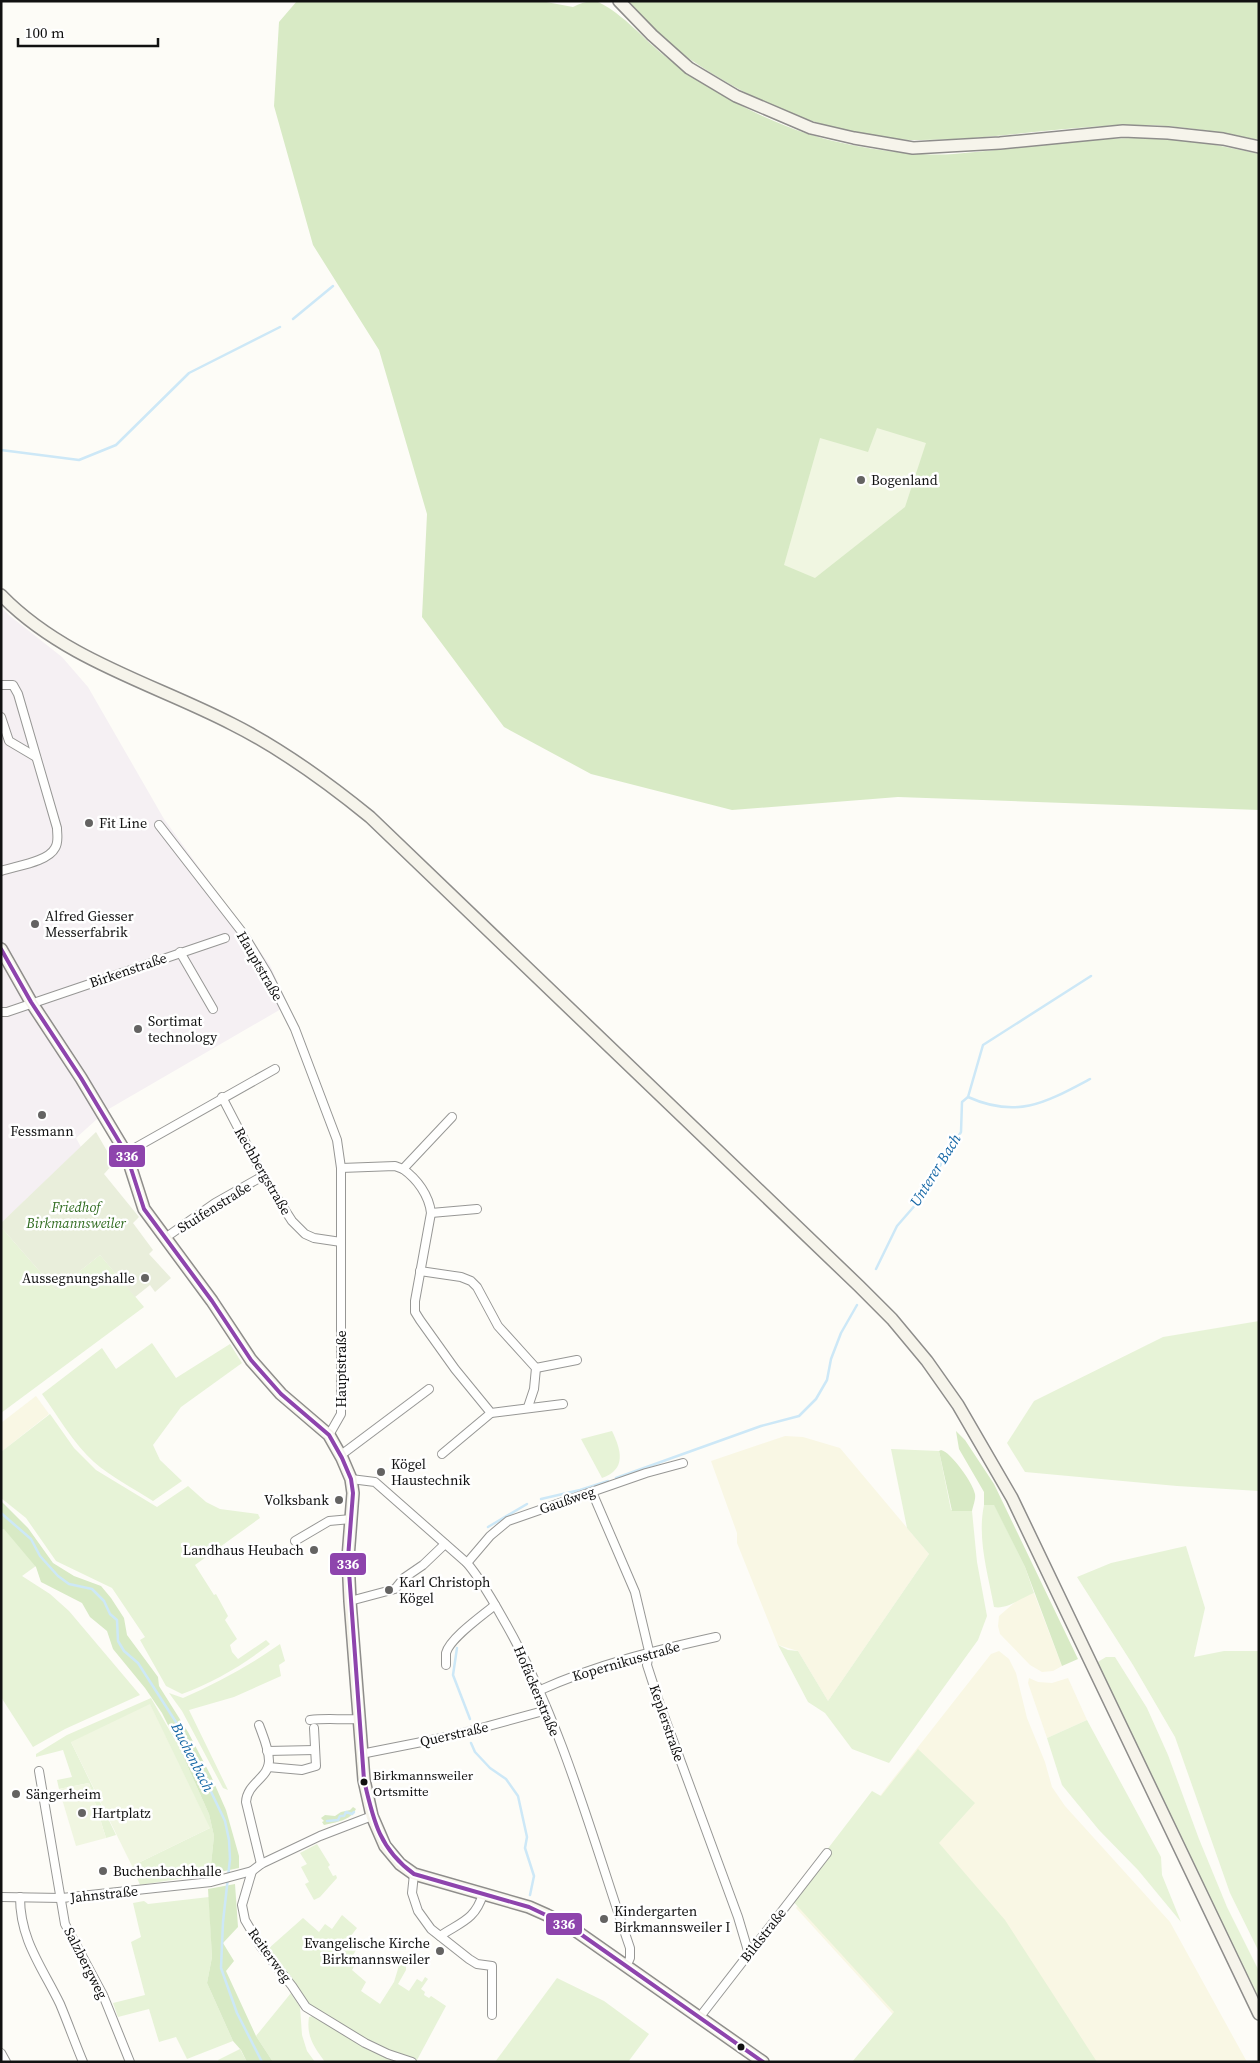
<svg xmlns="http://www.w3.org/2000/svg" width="1260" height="2063" viewBox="0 0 1260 2063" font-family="'Source Serif 4',serif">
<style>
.industrial{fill:#f5f0f3}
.farmland{fill:#f9f7e4}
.green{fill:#e7f3d7}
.forest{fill:#d8eac5}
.cemetery{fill:#e9eedb}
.pitch{fill:#f0f6e1}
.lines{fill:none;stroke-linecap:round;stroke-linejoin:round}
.stream{stroke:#cde8f7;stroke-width:2.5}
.street-casing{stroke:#979795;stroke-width:10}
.secondary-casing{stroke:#8e8d8b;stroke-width:14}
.street{stroke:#fffffe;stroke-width:8}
.secondary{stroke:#f6f4eb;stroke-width:11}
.bus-1-casing{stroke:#fff;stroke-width:8}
.bus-1{stroke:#8e44ad;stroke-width:4}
.poi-dot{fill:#646362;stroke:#fff;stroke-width:2}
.bus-dot{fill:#111;stroke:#fff;stroke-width:2}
.labels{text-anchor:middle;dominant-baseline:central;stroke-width:5;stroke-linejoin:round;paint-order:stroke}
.bus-label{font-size:13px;fill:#111;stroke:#fff;text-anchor:start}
.poi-label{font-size:14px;fill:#111;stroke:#fff;text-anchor:start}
.street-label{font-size:14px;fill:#111;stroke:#fff}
.park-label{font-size:14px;font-style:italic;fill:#2f6b1f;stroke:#fff}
.water-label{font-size:15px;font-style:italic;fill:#1768a6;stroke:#fff}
.line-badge{stroke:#fff;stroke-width:2}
.badge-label{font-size:14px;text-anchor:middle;font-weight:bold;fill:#fff}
</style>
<rect width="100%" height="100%" fill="#fdfcf7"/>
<polygon class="industrial" points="1,607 10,616 62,657 88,687 164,819 270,965 288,1005 107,1110 76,1138 81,1147 1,1223"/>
<g class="farmland">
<polygon points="36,1396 49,1414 1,1452 1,1423"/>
<polygon points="785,1436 803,1437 840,1448 929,1554 828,1701 798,1651 778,1645 737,1543 737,1533 711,1461"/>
<polygon points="1034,1593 1062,1666 1053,1671 1042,1672 1030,1665 1000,1634 998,1626 999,1616 1021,1597"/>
<polygon points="999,1651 1009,1659 1016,1673 1027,1718 1045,1762 1052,1787 1065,1806 1170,1922 1247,2062 869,2062 900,2022 796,1908 889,1784 991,1654"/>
<polygon points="1029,1678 1038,1682 1052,1683 1068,1678 1087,1720 1047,1738 1028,1683"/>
</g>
<g class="green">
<polygon points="1,1227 56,1290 100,1255 144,1307 1,1413"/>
<polygon points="1259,1321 1259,1491 1177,1486 1025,1472 1007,1443 1034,1401 1163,1337"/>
<path d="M 152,1343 L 176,1378 L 230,1344 L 242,1363 L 181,1407 L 153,1445 L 160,1460 L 182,1481 L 153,1501 C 133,1488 111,1477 94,1462 C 73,1443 58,1416 42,1394 L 102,1348 L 116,1369 Z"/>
<path d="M 50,1414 L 74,1448 L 96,1470 L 157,1507 L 188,1486 L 206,1502 L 220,1509 L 258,1514 L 260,1518 L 195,1565 L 214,1595 L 216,1594 L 228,1616 L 225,1620 L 237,1639 L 230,1645 L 232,1652 L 238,1659 L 266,1640 L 270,1644 C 243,1665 214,1682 182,1694 L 166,1686 L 140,1640 L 145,1637 L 112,1588 L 56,1561 L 26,1518 L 1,1498 L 1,1452 Z"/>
<path d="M 612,1431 C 621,1450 627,1469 602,1478 L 581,1439 Z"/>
<polygon points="891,1449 939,1451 951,1510 972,1511 977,1562 987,1616 978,1640 889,1763 852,1749 825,1713 808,1702 778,1645 788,1650 798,1651 828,1701 929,1554 907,1528"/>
<path d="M 994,1504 L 1025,1567 L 1034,1593 C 1022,1597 1007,1610 994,1607 C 988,1574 977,1539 984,1505 Z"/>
<polygon points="1,1523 40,1563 22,1576 50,1594 69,1611 140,1695 65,1729 33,1747 1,1697"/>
<polygon points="1186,1546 1205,1608 1194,1657 1224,1651 1259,1651 1259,1952 1230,1893 1175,1737 1133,1665 1077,1577 1111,1563"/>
<path d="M 280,1644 L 285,1661 L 279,1665 L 281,1676 L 234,1697 L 189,1710 L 228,1790 L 223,1788 L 182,1711 L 169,1693 L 183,1698 C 217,1683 249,1666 280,1644 Z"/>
<polygon points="1106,1657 1115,1657 1147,1708 1168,1755 1199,1839 1227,1907 1259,1971 1259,2004 1096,1663"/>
<polygon points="151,1698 178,1745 209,1814 214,1836 210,1874 140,1885 132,1866 210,1828 71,1742 116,1835 106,1838 89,1783 59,1789 57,1780 72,1777 63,1750 36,1757 36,1754 67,1735"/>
<polygon points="1087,1720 1161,1857 1162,1875 1181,1922 1138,1870 1099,1830 1062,1785 1047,1738"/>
<polygon points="918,1749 975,1803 939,1843 1005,1920 1097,2062 852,2062 894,2012 790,1898 872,1791 881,1796"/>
<polygon points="317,1844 330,1865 328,1867 333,1876 336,1875 337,1878 320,1897 314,1900 305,1884 309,1882 301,1867 307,1864 300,1853"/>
<polygon points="209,1897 212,1957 207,1983 233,2041 187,2059 176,2037 159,2042 149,2009 118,2017 113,2003 145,1995 131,1942 141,1937 133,1903 144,1901 148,1904"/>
<polygon points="342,1915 357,1928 347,1941 356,1950 350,1961 355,1965 352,1970 366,1982 361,1991 380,2004 394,1982 401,1959 406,1964 406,1970 398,1984 409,1991 417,1979 422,1982 425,1977 428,1979 421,1989 425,1992 424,1995 429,1998 431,1996 446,2006 417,2060 388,2051 354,2033 309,2005 268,1949 303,1918 319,1932 325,1924 332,1929"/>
<polygon points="557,1978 604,2001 649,2034 628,2062 495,2062"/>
<polygon points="291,1993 300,2007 302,2035 307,2051 315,2062 273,2062 256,2036"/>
<path d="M 313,2016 L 362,2045 L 399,2062 L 325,2062 C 314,2047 306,2036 309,2017 Z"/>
<polygon points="240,2049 247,2062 219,2062 218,2060"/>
</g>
<g class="forest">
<path d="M 297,1 L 541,1 L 573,7 C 581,3 589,0 598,2 C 625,15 643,39 666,57 C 708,90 757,117 808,134 C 850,147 910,157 954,154 C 1019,149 1085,137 1150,138 C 1187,138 1223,146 1259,154 L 1259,810 L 898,797 L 732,810 L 591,774 L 504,727 L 422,617 L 427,514 L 379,350 L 313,245 L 274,106 L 279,22 Z"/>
<path d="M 628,1 L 1259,1 L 1259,140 C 1219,132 1180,125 1139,125 C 1066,125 993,140 920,140 C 854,140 779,114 723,80 C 687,59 653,35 628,1 Z"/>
<polygon points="956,1431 965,1440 994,1484 1078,1659 1062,1666 1025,1567 994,1505 984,1505 984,1492 959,1449"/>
<path d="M 941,1450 C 951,1452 973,1483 975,1494 C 976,1499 973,1506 972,1511 L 952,1511 L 939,1451 Z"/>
<polygon points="1,1501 28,1528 53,1563 74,1576 101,1586 111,1598 124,1618 127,1635 158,1677 159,1686 188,1732 211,1776 226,1810 239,1856 239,1868 210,1874 214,1836 209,1814 178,1745 162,1713 145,1688 113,1649 107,1631 90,1617 82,1603 41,1582 36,1567 4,1529 1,1529"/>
<path d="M 353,1807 L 356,1809 C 350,1821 336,1822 324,1825 L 322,1822 L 324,1821 L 321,1818 L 325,1815 L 335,1816 L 341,1812 L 350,1810 Z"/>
<polygon points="235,1884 238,1927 223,1943 234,1961 226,1971 256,2036 273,2062 247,2062 241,2050 233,2041 207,1983 212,1957 208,1889"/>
</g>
<polygon class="cemetery" points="96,1132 114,1163 104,1174 139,1217 133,1223 153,1250 149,1254 171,1278 155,1292 150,1285 135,1297 100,1255 56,1290 1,1227 1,1223"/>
<g class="pitch">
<polygon points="877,428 926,443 905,507 815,578 784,565 820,438 868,452"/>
<polygon points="150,1704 210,1828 132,1866 71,1742"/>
<polygon points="89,1783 106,1838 76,1846 59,1789"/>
</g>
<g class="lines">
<g class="stream">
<polyline points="293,319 333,286"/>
<polyline points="1,450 79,460 116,445 189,373 280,327"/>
<path d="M 968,1097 C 1017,1119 1045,1103 1090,1079"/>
<polyline points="876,1269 897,1226 917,1203 961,1132 962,1102 968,1097 983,1045 1091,976"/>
<polyline points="616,1478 761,1426 799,1416 816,1399 827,1380 831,1359 841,1333 857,1305"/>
<polyline points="541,1499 580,1490 608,1481"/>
<polyline points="1,1513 31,1539 40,1556 58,1576 69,1584 92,1589 104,1601 110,1614 117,1620 118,1641 124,1651 138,1663 183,1733 225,1821 229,1840 230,1859 223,1922 221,1968 237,2013 262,2062"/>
<polyline points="488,1527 527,1504"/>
<polyline points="457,1648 453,1675 470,1719"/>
<polyline points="471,1743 475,1752 490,1768 506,1779 518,1796 527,1837 525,1848 534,1876 530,1895"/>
<polyline points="327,1821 338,1820 340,1816 344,1816 346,1812 352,1814 354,1812"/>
</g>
<g class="street-casing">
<g id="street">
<path d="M 1,685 L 13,685 L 18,694 L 57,828 C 57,835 59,842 55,848 C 48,862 15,866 1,871"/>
<polyline points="1,717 9,741 36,757"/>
<polyline points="159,825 242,932 267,973 295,1029 337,1140 341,1168 341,1414 329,1435"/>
<polyline points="180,952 213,1009"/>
<polyline points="1,1012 7,1012 225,938"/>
<polyline points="222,1097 263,1176 292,1221 305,1234 314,1238 341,1242"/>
<polyline points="126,1153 275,1069"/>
<polyline points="341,1168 395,1166 403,1169 452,1117"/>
<path d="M 403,1169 C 417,1179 429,1195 431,1213 L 415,1301 L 415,1312 L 420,1320 L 455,1369 L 491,1413 L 563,1404"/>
<polyline points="431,1213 477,1209"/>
<polyline points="165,1238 215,1203 263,1176"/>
<polyline points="420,1271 461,1277 471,1281 477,1287 498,1326 536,1368 534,1389 528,1407"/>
<polyline points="536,1368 577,1360"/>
<polyline points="442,1454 491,1413"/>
<polyline points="341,1455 429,1389"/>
<path d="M 351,1479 L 375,1482 L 467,1563 C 483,1582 494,1603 506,1624 C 562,1723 593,1840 630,1948 L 630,1958 L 626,1967"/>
<polyline points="592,1492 635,1592 649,1651 647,1665 660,1705 738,1917 749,1954"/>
<polyline points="295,1541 329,1521 351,1519"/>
<polyline points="467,1563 490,1536 508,1521 646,1473 683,1463"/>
<polyline points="350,1601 395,1589 404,1578 423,1565 445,1544"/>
<path d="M 446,1665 C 446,1661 446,1656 446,1653 C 450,1638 483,1615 495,1605"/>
<path d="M 538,1691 C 598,1664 653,1651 716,1637"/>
<path d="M 310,1720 C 326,1718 342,1720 358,1719"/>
<path d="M 259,1725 C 263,1736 269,1749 269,1761 C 269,1778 247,1783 246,1802 L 261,1864"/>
<polyline points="267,1751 315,1750"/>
<polyline points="361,1754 452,1736 547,1710"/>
<polyline points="268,1767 302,1770 316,1766 314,1728"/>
<polyline points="39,1771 65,1924 103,1995 130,2062"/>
<polyline points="252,1871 242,1905 245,1920 261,1947 292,1986 306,2007 365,2043 388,2054 412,2062"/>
<polyline points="414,1874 412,1893 418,1911 431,1929 469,1959 477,1964 492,1966 492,2015"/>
<polyline points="1,1897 62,1898 211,1882 252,1871 261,1864 320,1836 372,1816"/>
<path d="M 20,1897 C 20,1940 42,1967 60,2004 C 68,2023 75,2043 83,2062"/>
<path d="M 440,1936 C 461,1922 475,1920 483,1894"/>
<polyline points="699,2018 827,1853"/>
<polyline points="1,2053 6,2062"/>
</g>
</g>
<g class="secondary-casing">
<g id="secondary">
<polyline points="619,1 652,35 689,68 736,96 811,128 854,138 913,148 1000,143 1123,131 1168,133 1223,139 1259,147"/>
<path d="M 1,595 C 64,660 155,684 232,724 C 282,749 327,782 370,817 L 859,1286 L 892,1319 L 927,1361 L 958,1405 L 1012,1498 L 1259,2014"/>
<polyline points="1,949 31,1002 81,1078 126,1153 144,1209 212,1301 251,1360 281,1394 329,1435 342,1458 351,1479 353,1493 348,1558 350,1601 364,1780 372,1816 385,1846 400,1864 414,1874 529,1907 547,1915 569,1926 763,2062"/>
</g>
</g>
<use href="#street" class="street"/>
<use href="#secondary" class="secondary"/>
<g class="bus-1-casing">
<path id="bus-1" d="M 1,949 L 31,1002 L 81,1078 L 126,1153 L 144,1209 L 212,1301 L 251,1360 L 281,1394 L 329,1435 L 342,1458 L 351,1479 L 353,1493 L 348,1558 L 364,1780 C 373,1819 379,1849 414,1874 L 529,1907 L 569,1926 L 763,2062"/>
</g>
<use href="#bus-1" class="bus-1"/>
</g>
<g class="poi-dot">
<circle cx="861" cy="480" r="5"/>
<circle cx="89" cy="823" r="5"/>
<circle cx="35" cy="924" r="5"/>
<circle cx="138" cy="1029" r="5"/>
<circle cx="42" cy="1115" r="5"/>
<circle cx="145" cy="1278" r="5"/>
<circle cx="381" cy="1472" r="5"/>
<circle cx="339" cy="1500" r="5"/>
<circle cx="314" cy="1550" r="5"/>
<circle cx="389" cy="1590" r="5"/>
<circle cx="16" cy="1794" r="5"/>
<circle cx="82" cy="1813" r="5"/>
<circle cx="103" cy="1871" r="5"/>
<circle cx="604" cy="1919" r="5"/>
<circle cx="440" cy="1951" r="5"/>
</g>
<g class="bus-dot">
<circle cx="364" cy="1782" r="4.5"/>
<circle cx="741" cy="2047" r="4.5"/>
</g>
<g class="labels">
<g class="bus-label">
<text x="373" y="1775">Birkmannsweiler<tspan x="373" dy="16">Ortsmitte</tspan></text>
</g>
<g class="poi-label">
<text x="871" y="480">Bogenland</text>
<text x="99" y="823">Fit Line</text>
<text x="45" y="916">Alfred Giesser<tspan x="45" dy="16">Messerfabrik</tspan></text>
<text x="148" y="1021">Sortimat<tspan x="148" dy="16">technology</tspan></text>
<text x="42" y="1131" text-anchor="middle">Fessmann</text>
<text x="135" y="1278" text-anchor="end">Aussegnungshalle</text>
<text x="391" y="1464">Kögel<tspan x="391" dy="16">Haustechnik</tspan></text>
<text x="329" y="1500" text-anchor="end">Volksbank</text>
<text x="304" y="1550" text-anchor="end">Landhaus Heubach</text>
<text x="399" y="1582">Karl Christoph<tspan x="399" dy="16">Kögel</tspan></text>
<text x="26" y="1794">Sängerheim</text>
<text x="92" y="1813">Hartplatz</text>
<text x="113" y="1871">Buchenbachhalle</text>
<text x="614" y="1911">Kindergarten<tspan x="614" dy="16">Birkmannsweiler I</tspan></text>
<text x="430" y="1943" text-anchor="end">Evangelische Kirche<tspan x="430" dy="16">Birkmannsweiler</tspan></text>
</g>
<g class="street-label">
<text transform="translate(260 966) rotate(60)">Hauptstraße</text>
<text transform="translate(128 970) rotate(-19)">Birkenstraße</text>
<text transform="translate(263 1171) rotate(60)">Rechbergstraße</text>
<text transform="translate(214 1207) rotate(-32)">Stuifenstraße</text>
<text transform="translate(341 1369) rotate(-90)">Hauptstraße</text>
<text transform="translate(567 1500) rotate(-19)">Gaußweg</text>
<text transform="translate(626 1661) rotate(-16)">Kopernikusstraße</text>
<text transform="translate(537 1691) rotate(67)">Hofäckerstraße</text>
<text transform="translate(667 1723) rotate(71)">Keplerstraße</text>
<text transform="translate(454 1734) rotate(-13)">Querstraße</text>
<text transform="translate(104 1894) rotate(-6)">Jahnstraße</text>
<text transform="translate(763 1935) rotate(-52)">Bildstraße</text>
<text transform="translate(270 1955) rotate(54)">Reiterweg</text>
<text transform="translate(86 1963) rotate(63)">Salzbergweg</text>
</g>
<g class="park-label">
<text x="76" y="1207">Friedhof<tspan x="76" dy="16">Birkmannsweiler</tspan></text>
</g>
<g class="water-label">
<text transform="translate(935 1170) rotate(-58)">Unterer Bach</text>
<text transform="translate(193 1757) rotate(63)">Buchenbach</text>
</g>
</g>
<g class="line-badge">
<rect x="108" y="1144" width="38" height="24" rx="5" fill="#8e44ad"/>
<rect x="329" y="1552" width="38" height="24" rx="5" fill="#8e44ad"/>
<rect x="545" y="1912" width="38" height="24" rx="5" fill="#8e44ad"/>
</g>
<g class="badge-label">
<text x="127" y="1161">336</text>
<text x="348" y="1569">336</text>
<text x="564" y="1929">336</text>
</g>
<rect width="1260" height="2063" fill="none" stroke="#111111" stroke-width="5"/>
<path d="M18 38v8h140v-8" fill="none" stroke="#111111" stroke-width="2.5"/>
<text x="25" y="38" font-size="15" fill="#111111" stroke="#ffffff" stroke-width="4" paint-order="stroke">100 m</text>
</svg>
